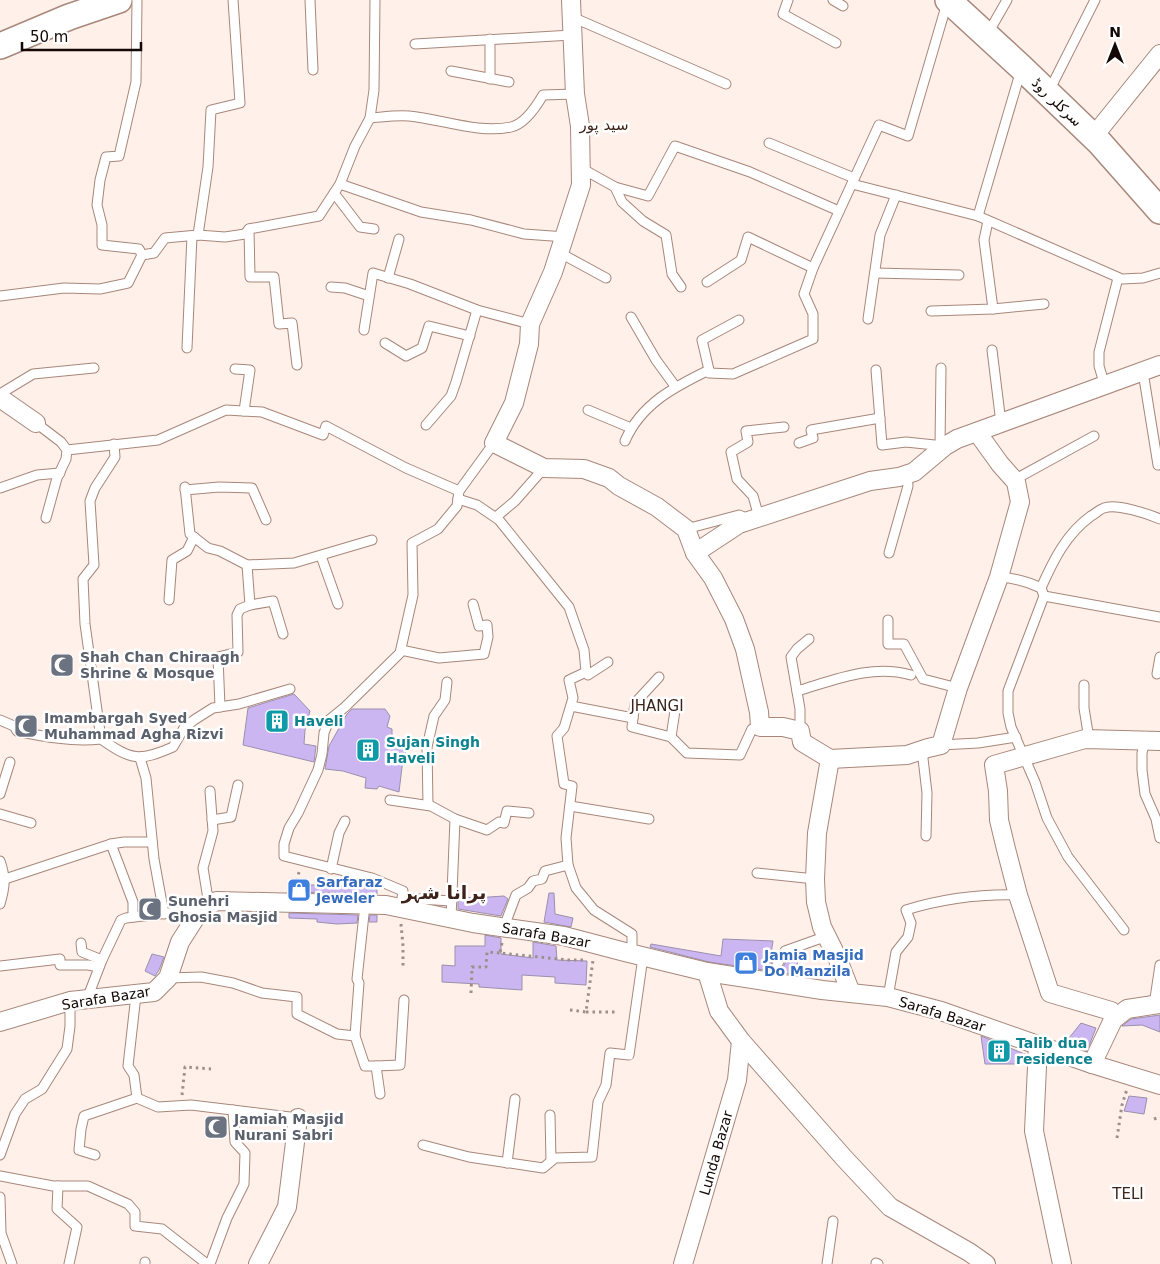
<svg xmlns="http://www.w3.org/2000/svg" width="1160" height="1264" viewBox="0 0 1160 1264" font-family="'DejaVu Sans','Noto Naskh Arabic',sans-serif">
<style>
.building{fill:#cbb6f1;stroke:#9a90ad}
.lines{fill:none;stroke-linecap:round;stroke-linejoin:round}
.lane-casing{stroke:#a8877a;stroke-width:11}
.street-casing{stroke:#a8877a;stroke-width:20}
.secondary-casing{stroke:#a8877a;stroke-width:28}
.path{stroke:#9c8f8a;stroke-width:3;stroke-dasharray:2.5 4;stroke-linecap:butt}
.lane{stroke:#fff;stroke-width:9}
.street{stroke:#fff;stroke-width:18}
.secondary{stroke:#fff;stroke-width:25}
.labels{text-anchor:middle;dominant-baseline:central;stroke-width:5;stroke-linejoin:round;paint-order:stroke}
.street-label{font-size:14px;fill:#130805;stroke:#fff}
.worship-label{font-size:14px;font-weight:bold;fill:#5b616d;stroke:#fff;text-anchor:start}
.culture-label{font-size:14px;font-weight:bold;fill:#0d838f;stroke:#fff;text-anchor:start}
.shop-label{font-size:14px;font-weight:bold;fill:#366cbe;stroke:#fff;text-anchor:start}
.neighbourhood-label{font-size:15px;fill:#3d2319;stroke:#fff}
.district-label{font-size:19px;font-weight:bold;fill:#3d2319;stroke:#fff}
</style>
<rect width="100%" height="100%" fill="#fff0ea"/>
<g class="building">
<polygon points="294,694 310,711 305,730 304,744 316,746 314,762 243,745 248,708"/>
<polygon points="352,709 385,709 390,716 387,727 392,729 392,737 410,740 403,759 399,792 379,786 377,789 365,788 366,778 343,771 325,769 329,746 347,714"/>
<polygon points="345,881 370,884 377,887 377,894 290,892 290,885 345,885"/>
<polygon points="549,893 554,893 555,914 573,918 571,927 544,922"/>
<polygon points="458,896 474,898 504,896 508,899 501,916 458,909"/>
<polygon points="289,913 358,915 357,923 337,924 317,922 317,919 289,918"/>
<polygon points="370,915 377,915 377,922 369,922"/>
<polygon points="485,935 501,938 501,954 533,958 533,942 556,946 557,960 587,961 586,985 555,983 555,977 522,975 522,990 479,987 479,984 442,982 442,965 455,966 455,946 485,946"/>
<polygon points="723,939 773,941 770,960 773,959 771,965 771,971 709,962 650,947 651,944 721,956"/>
<polygon points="798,953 797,975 783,973 783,967 789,956"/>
<polygon points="152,954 164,957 159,970 155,976 145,971"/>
<polygon points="1160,1015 1160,1032 1142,1025 1122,1026 1131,1019"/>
<polygon points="1081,1023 1096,1028 1087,1051 1065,1043"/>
<polygon points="981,1036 1027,1055 1027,1062 1016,1064 985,1064"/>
<polygon points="1129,1096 1147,1098 1144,1114 1124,1111"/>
</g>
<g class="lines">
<g class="lane-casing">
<g id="lane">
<polyline points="137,0 136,82 119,156 106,157 100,180 97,205 102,225 102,245 139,249 142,255"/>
<polyline points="310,0 313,70"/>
<polyline points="788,0 783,14 836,43"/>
<polyline points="833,0 843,6"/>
<polyline points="572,17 726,84"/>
<polyline points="987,35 1007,0"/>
<polyline points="490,39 490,79"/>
<polyline points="415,44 572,35"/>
<polyline points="451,71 509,82"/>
<polyline points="1049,91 1095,0"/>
<path d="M 370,118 C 383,117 396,115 409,116 C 441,119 479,134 511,127 C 525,124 536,107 543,95 L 575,94"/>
<polyline points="769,143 854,178"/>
<polyline points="581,168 615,187 648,196 675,146 750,172 839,211"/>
<polyline points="340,184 421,212 471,220 524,234 566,237"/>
<polyline points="852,184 978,216 1122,279 1143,278 1160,273"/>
<polyline points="615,187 622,202 643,221 666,235 672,274 681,287"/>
<polyline points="334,193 360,227 374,229"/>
<polyline points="978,216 1021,70"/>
<polyline points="988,221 984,240 993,309"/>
<polyline points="249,229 250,277 274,277 279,324 292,323 297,365"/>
<polyline points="198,235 208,167 211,110 240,103 233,0"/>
<polyline points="560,253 606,278"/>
<polyline points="142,255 154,253 165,238 198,235 225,237 245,234 249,229 319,216 340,184 355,146 370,118 374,90 375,0"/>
<polyline points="875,273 959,275"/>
<polyline points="388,278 399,239"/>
<polyline points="707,282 741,260 748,237 813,268"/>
<polyline points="331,287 345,288 369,296"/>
<polyline points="0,296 64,288 100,289 128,283 142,255"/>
<polyline points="931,311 993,309 1044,304"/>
<polyline points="631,317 656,360 675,386"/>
<polyline points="868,319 880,235 896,195"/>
<polyline points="364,330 373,273 410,284 477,310 530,324"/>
<polyline points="385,343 406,356 422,348 429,326 470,336"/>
<polyline points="187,348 192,236"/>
<polyline points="992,350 1001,423"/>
<polyline points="235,369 250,370 244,411"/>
<polyline points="709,370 702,340 739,320"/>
<polyline points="876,370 882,445 906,442 944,446"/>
<polyline points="1143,372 1158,465"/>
<polyline points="1105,386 1099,366 1099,352 1118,278"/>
<polyline points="0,394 33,374 94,368"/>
<polyline points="588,410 631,428"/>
<polyline points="36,423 61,442 67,450 66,459 57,478 46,518"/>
<polyline points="426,425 451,396 456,382 477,310"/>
<path d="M 625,441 C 641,404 674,387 709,370 L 709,373 L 733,374 L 813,339 L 813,314 L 804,294 L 813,268 L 879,125 L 908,136 L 947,3"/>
<polyline points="799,443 813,438 811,430 880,418"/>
<polyline points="940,446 941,368"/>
<polyline points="67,450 158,440 226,410 262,412 323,435 326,426 406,468 459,491"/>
<polyline points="1014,480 1094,436"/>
<polyline points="185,487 190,534 208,548 220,551 247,565 294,563 372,540"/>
<polyline points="0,488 37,475 60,473"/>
<polyline points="185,490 219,487 252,488 266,520"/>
<polyline points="458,499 477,505 499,520 569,607 584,650 586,672 569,680 573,698 564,728 557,736 564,784 572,786 566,838 568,865 545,871 542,879 533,881 528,888 516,895 504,927"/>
<polyline points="496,517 515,501 544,468"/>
<polyline points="759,517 753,496 737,479 731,452 748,442 746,431 784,427"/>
<polyline points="686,529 739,515 746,518"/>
<polyline points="889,553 908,486 907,474"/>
<polyline points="321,556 338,604"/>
<polyline points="247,565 250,605"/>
<path d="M 999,577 C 1014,578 1027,581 1041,588 L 1044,596 L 1008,691 L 1008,713 L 1011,727 L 1035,782 L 1047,818 L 1068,857 L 1124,930"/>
<path d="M 1041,588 C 1053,561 1066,534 1091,516 C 1095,514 1100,509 1104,508 C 1116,503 1148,514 1160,519"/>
<polyline points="1044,596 1160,617"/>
<polyline points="169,600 172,560 187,551 194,537"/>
<polyline points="888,620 888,644 904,644 923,679 958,688"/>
<polyline points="401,650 439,658 484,654 488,637 487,625 479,626 473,604"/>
<polyline points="586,672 588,675 608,662"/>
<polyline points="1157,674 1160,657"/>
<polyline points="1084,685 1084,708 1089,739"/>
<path d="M 797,691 C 835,680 871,664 911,675"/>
<polyline points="571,706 633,718 632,727 671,737 687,753 740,755 752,729 760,727"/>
<polyline points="220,707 218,657 238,652 237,615 240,609 250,605 273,601 283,634"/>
<polyline points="633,718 635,703 659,677"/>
<path d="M 0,720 L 14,726 L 17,731 C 45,737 72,742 101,739 C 131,760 139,762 173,747 L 184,728 L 194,720 L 213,708 L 239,704 L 290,689"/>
<polyline points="800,731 800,709 791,657 797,649 809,639"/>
<polyline points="671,737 676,704"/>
<polyline points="101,739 85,624 83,579 94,565 90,501 95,488 115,457 114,444"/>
<polyline points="1145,740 1142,753 1142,770 1145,794 1156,819 1160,838"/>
<polyline points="941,745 978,743 1016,737"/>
<polyline points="922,750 927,793 926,836"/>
<polyline points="140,758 146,778 154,859 164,914"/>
<polyline points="0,794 10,762"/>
<polyline points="390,800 431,806 455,819 487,830 499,822 504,823 507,811 529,813"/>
<polyline points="428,805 427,747 434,716 445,700 447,682"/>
<polyline points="570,806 649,819"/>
<polyline points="0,814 31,823"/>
<polyline points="212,820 231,817 238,785"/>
<polyline points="111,844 133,902 133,917"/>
<path d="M 0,861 C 6,878 5,887 0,904"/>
<polyline points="568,865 576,888 594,910 632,934 632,954"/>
<polyline points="331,869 339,833 345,821"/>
<polyline points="757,873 815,879"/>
<polyline points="5,879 111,844 124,842 152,842"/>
<polyline points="452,901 402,898 403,891 372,878 284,856 284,844 289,828 298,813 318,770 322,754 324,733 329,720 345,707 400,653 413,595 412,543 438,529 457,506 459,491 494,443"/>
<polyline points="209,905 203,868 213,831 210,791"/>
<polyline points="365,905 357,979 359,983 355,1036 365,1066 376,1066 380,1094"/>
<polyline points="451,918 455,819"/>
<polyline points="81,943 82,952 102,960"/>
<polyline points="0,966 60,959 60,965 88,965 99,967"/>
<polyline points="168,978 201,977 233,983 262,993 297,997 297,1014 337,1034 355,1036"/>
<polyline points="777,983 777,965 785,951 827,936"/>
<path d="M 888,997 L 896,952 L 908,937 L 911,923 L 906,910 C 942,899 980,894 1018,895"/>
<polyline points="87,999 102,960 121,920 126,918 201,909"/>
<polyline points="1154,1005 1160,965"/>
<polyline points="376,1066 400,1065 404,1000"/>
<polyline points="137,1098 158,1107 191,1105 298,1118"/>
<polyline points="550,1115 551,1161"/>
<polyline points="423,1145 469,1157 543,1168 555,1158 592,1157 598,1102 606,1085 610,1053 629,1055 643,957"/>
<polyline points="0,1155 15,1114 25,1099 42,1089 67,1049 70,1026 70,1001"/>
<polyline points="95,1155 79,1150 81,1129 84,1116 137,1098 134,1075 128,1066 136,995"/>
<polyline points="507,1163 515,1099"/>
<polyline points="0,1176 53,1186 88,1186 128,1204 135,1212 135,1226 162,1229 207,1264"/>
<polyline points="58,1186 57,1209 77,1227 69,1264"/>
<polyline points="0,1197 1,1233 12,1264"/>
<polyline points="876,1263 878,1264"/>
<polyline points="145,1264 145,1262"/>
<polyline points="210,1264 227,1218 244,1184 245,1153 235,1142 233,1110"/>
<polyline points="827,1264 833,1221"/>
</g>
</g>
<g class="street-casing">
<g id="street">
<polyline points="571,0 575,94 580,126 581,185 553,272 530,324 529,344 514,403 494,443 544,468 584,469 609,478 619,486 657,507 686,529 695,553 713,578 734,619 745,649 759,712 760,727 783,727 800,731 802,742 830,759 907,755 928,748 941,745 958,688 999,577 1020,502 1016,482 1000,464 977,432"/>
<polyline points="1093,137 1160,54"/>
<polyline points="0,398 36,423"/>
<polyline points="695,553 739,524 870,481 899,477 914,472 945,446 957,439 1160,365"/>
<polyline points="830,759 817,833 815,879 816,902 822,927 837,957 851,993"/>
<polyline points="707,972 719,1011 741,1041 844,1158 890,1207 969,1252 986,1264"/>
<polyline points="1113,1020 1111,1011 1050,993 1018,895 1006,849 999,820 998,791 994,765 1085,739 1160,741"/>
<polyline points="0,1022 70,1001 154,992 168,978 180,942 201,909 217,901 386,905 473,923 564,936 625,952 707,972 822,990 888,997 941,1011 1092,1064 1160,1085"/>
<polyline points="1038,1045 1034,1131 1062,1264"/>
<polyline points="1092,1064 1113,1020 1127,1009 1160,1004"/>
<polyline points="258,1264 287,1207 298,1118"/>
<polyline points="683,1264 737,1080 741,1041"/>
</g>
</g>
<g class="secondary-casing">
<g id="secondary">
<polyline points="948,0 1022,68 1100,143 1160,211"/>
<polyline points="0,46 69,17 119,0"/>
</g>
</g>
<g class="path">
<polyline points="295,887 299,872"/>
<polyline points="401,924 403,946 403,966"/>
<polyline points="502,943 500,953 568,960 585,960"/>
<polyline points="471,993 472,967 486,967 487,952 500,953"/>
<polyline points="570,1010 586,1012 593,960"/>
<polyline points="586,1012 618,1012"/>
<polyline points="182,1095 185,1067 211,1069"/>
<polyline points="1154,1119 1160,1117"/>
<polyline points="1117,1138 1122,1105 1127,1089"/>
</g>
<use href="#lane" class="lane"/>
<use href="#street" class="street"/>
<use href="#secondary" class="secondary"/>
</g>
<defs>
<g id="mosque-square" transform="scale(1.25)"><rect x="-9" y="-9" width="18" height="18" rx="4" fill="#6b7280" stroke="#fff"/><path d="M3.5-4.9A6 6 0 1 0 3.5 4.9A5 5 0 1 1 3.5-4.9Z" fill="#fff"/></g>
<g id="building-square" transform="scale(1.25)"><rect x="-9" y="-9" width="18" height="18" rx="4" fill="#0f9aa8" stroke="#fff"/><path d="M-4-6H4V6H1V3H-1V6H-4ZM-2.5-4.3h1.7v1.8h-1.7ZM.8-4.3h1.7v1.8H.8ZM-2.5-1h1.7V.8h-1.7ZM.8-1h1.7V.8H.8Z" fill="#fff"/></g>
<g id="shop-square" transform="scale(1.25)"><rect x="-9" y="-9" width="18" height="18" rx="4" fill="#3f7fe0" stroke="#fff"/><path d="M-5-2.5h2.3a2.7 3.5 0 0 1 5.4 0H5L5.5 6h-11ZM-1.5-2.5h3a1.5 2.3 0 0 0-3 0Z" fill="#fff"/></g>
</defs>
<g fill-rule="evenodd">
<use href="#mosque-square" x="62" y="665"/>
<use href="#building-square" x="277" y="721"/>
<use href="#mosque-square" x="26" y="726"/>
<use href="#building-square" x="368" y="750"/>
<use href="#shop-square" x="299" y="890"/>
<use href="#mosque-square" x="150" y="909"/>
<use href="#shop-square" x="746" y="963"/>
<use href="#building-square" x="999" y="1051"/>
<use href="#mosque-square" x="216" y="1127"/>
</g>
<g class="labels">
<g class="street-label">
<text transform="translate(1057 102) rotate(44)">سرکلر روڈ</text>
<text transform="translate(546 935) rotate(10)">Sarafa Bazar</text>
<text transform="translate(106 998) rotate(-9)">Sarafa Bazar</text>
<text transform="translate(942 1014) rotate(17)">Sarafa Bazar</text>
<text transform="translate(716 1153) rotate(-74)">Lunda Bazar</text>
</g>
<g class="worship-label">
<text x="80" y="657">Shah Chan Chiraagh<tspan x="80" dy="16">Shrine &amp; Mosque</tspan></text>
<text x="44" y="718">Imambargah Syed<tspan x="44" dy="16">Muhammad Agha Rizvi</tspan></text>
<text x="168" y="901">Sunehri<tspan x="168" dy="16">Ghosia Masjid</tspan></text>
<text x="234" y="1119">Jamiah Masjid<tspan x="234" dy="16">Nurani Sabri</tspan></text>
</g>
<g class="culture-label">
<text x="294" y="721">Haveli</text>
<text x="386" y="742">Sujan Singh<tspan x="386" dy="16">Haveli</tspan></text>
<text x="1016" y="1043">Talib dua<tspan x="1016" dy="16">residence</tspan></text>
</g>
<g class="shop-label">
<text x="316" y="882">Sarfaraz<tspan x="316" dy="16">Jeweler</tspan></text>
<text x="764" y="955">Jamia Masjid<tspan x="764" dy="16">Do Manzila</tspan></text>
</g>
<g class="neighbourhood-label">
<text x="604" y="125">سید پور</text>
<text x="657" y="706">JHANGI</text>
<text x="1128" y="1194">TELI</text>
</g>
<g class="district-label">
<text x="444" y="892">پرانا شہر</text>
</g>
</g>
<g transform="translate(1115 45)" stroke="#ffffff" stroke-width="4" paint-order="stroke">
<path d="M0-4L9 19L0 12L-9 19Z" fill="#130805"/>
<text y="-8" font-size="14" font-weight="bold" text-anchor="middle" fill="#130805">N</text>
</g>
<path d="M22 42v8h119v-8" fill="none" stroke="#130805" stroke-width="2.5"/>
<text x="30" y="42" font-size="15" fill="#130805" stroke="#ffffff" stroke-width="4" paint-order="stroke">50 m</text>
</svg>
